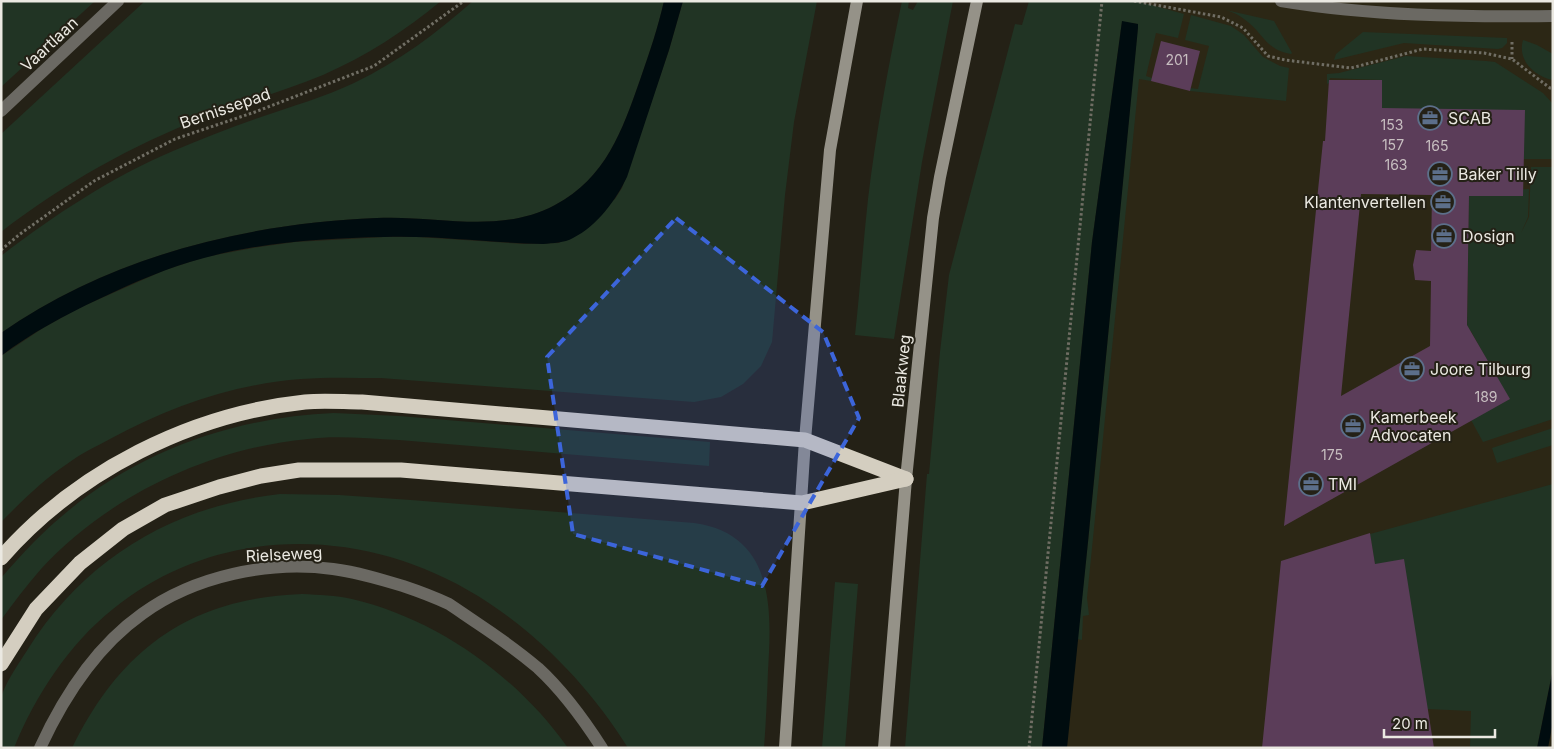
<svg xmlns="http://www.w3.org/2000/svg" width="1554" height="749" viewBox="0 0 1554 749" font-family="Inter,sans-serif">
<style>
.built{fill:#2c2715}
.green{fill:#213424}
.water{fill:#000c0f}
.building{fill:#5b3d59;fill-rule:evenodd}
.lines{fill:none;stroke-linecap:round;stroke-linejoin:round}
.path{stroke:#706e64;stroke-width:3;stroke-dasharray:2.5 2.5;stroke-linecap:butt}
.minor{stroke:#6b6963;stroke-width:12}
.secondary{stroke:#959288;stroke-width:12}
.motorway{stroke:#d4cec0;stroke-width:15}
.marked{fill:#3c65da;fill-opacity:0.2;stroke:#3c65da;stroke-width:4;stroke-dasharray:10 6;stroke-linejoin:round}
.labels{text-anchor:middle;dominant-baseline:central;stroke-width:4;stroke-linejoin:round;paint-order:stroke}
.number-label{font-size:14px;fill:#c7bec0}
.street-label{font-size:16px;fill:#ebe9e2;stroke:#242116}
.poi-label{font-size:16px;fill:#ebe9e2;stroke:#242116;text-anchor:start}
</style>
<rect width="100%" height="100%" fill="#242116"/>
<polygon class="built" points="1119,1 1553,1 1553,748 1057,748"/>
<g class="green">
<polygon points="1,1 95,1 1,87"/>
<path d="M 145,1 L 441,1 C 405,31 366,56 323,75 C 284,91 244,102 205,117 C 132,145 63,184 1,232 L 1,134 Z"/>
<path d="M 473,1 L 664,1 C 658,28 649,54 640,80 C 622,131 606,178 555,205 C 499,235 437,215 377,218 C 247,223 109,257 1,333 L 1,256 C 54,215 112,177 173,151 C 202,139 231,127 261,117 C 293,106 324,97 354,83 C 398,62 437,33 473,1 Z"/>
<path d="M 683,1 L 817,1 L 794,122 L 785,195 L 772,342 L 761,366 L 743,384 L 721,397 L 694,402 L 381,378 C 354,378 328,377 301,379 C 234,384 169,407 110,439 C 95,447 80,454 67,464 C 43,480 22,501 1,522 L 1,356 L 43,328 L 79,308 L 165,270 L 205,257 L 253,248 L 295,242 L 384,237 L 418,237 L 524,244 L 559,243 L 615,199 L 622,188 L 669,50 Z"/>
<path d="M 902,1 L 909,1 L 908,8 L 913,10 L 918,1 L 953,1 L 922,162 L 894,339 L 855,335 C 860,290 863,245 868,199 C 876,133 888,67 902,1 Z"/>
<polygon points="1029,1 1137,1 1184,14 1178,38 1156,33 1146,76 1152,78 1151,81 1139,79 1087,598 1089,615 1083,616 1082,640 1077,639 1088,542 1138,24 1122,22 1092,242 1042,748 905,748 927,474 929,474 940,352 949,275 1015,24 1022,25"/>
<path d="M 1226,10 L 1274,21 L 1292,53 L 1291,54 C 1265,50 1263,32 1244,19 C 1239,15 1233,12 1226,10 Z"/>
<polygon points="1191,15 1231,26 1244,35 1263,57 1280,66 1289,68 1286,101 1190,91 1190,88 1198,89 1209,46 1185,40"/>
<polygon points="1363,32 1507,38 1507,43 1502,48 1498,49 1404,43 1334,60 1336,54"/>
<path d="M 1523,40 L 1537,45 L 1553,54 L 1553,80 C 1534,76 1517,60 1523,40 Z"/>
<polygon points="1406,56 1486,61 1495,62 1543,93 1553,104 1553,159 1523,159 1382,109 1382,80 1330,78 1329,83 1327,84 1327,74 1339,73"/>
<polygon points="1531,167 1553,167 1553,419 1483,442 1471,420 1509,399 1473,335 1471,331 1467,333 1469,193 1529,189 1528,217 1521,233 1529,217"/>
<path d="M 334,413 L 399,416 L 710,442 L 709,466 L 399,440 C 369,439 338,435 308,439 C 210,448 108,496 41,569 C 27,585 14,602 1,620 L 1,578 C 22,554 43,531 68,511 C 143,449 238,417 334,413 Z"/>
<polygon points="1553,428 1553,445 1497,463 1492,448"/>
<polygon points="1553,484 1553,669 1537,748 1470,748 1471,711 1427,709 1375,565 1370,534"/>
<path d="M 280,494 L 339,495 L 411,500 L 694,523 C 774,534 772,608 768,671 C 767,697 766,722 764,748 L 628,748 C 590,687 539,634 478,596 C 365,526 219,523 113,609 C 69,644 35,696 14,748 L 1,748 C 1,732 0,714 1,699 C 3,686 21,660 28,649 C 85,558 174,506 280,494 Z"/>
<polygon points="835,582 858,584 845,748 822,748"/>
<path d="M 302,594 C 319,595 336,595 352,599 C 437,619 517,676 568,748 L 72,748 C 121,648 191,598 302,594 Z"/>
</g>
<g class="water">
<path d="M 664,1 L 683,1 L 669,50 L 627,177 C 616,200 597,226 573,238 C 564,243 553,243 543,244 C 490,243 437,235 384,237 C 325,238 262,242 204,258 C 168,267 133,283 99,299 C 65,315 31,333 1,356 L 1,333 C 109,257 247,223 377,218 C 437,215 499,235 555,205 C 606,178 622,131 640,80 C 649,54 658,28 664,1 Z"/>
<polygon points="1122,21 1138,24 1138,28 1088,542 1067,748 1042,748 1092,242"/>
<polygon points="1553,669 1553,722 1548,748 1537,748"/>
</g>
<g class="building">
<polygon points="1161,41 1200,51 1190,91 1151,81"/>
<path d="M 1329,80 L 1382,80 L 1382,108 L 1525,110 L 1523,196 L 1469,196 L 1467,325 L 1510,399 L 1284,526 L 1323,141 L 1325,141 ZM 1361,194 L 1432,195 L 1431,251 L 1416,250 L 1413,265 L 1415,280 L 1431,281 L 1430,346 L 1341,396 Z"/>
<polygon points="1370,533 1375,564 1404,559 1434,748 1262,748 1281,561"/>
</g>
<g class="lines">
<g class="path">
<polyline points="1134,1 1221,17 1243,28 1268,56 1285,60 1351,68 1423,49 1484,53 1512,59 1550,88 1553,88"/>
<polyline points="1512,42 1512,59"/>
<polyline points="1,250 20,234 94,181 175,139 255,112 374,66 464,1"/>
<polyline points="1029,748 1102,1"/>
</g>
<g class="minor">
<path d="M 1281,1 C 1371,16 1462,17 1553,16"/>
<polyline points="1,111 118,1"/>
<path d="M 40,748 C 63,698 97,646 142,614 C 194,576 270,560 333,569 C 357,572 380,579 403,586 C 418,591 434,597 449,604 C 458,610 468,617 477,623 C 498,637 519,652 538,668 C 562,690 584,720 602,748"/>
</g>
<g class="secondary">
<polyline points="785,748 805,440 830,150 857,1"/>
<polyline points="884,748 906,479 933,218 940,177 977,1"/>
</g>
<g class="motorway">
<path d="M 1,558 C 77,471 191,414 305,402 C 324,400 344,402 362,402 L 805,440 L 906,479"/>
<polyline points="1,664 36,609 80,563 123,529 165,505 219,487 261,476 299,470 401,470 802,503 906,479"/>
</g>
</g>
<path class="marked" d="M 676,218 L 823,332 L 859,418 L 762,586 L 573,534 L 547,357 Z"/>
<defs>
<g id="office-ring" transform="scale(1.25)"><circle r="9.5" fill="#242116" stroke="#5c6f8a" stroke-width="1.5"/><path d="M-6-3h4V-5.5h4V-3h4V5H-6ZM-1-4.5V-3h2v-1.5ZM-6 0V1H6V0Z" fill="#5c6f8a"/></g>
</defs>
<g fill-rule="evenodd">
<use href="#office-ring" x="1430" y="118"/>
<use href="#office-ring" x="1440" y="174"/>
<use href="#office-ring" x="1443" y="202"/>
<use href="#office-ring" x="1444" y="236"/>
<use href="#office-ring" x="1412" y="369"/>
<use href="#office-ring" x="1353" y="426"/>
<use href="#office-ring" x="1311" y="484"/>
</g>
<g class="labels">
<g class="number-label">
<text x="1177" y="59">201</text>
<text x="1392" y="124">153</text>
<text x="1393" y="144">157</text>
<text x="1437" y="145">165</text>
<text x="1396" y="164">163</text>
<text x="1486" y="396">189</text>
<text x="1332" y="454">175</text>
</g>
<g class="street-label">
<text transform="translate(49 44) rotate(-43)">Vaartlaan</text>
<text transform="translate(225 108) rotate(-19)">Bernissepad</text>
<text transform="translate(901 371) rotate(-84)">Blaakweg</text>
<text transform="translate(284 554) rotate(-3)">Rielseweg</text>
</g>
<g class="poi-label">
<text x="1448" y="118">SCAB</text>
<text x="1458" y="174">Baker Tilly</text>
<text x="1426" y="202" text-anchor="end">Klantenvertellen</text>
<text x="1462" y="236">Dosign</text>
<text x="1430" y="369">Joore Tilburg</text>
<text x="1370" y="417">Kamerbeek<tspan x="1370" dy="18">Advocaten</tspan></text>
<text x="1328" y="484">TMI</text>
</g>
</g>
<rect width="1554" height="749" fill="none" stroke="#ebe9e2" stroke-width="5"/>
<path d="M1384 729v8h111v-8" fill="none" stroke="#ebe9e2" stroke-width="2.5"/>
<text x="1392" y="729" font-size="15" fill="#ebe9e2" stroke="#242116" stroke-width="4" paint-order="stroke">20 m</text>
</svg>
